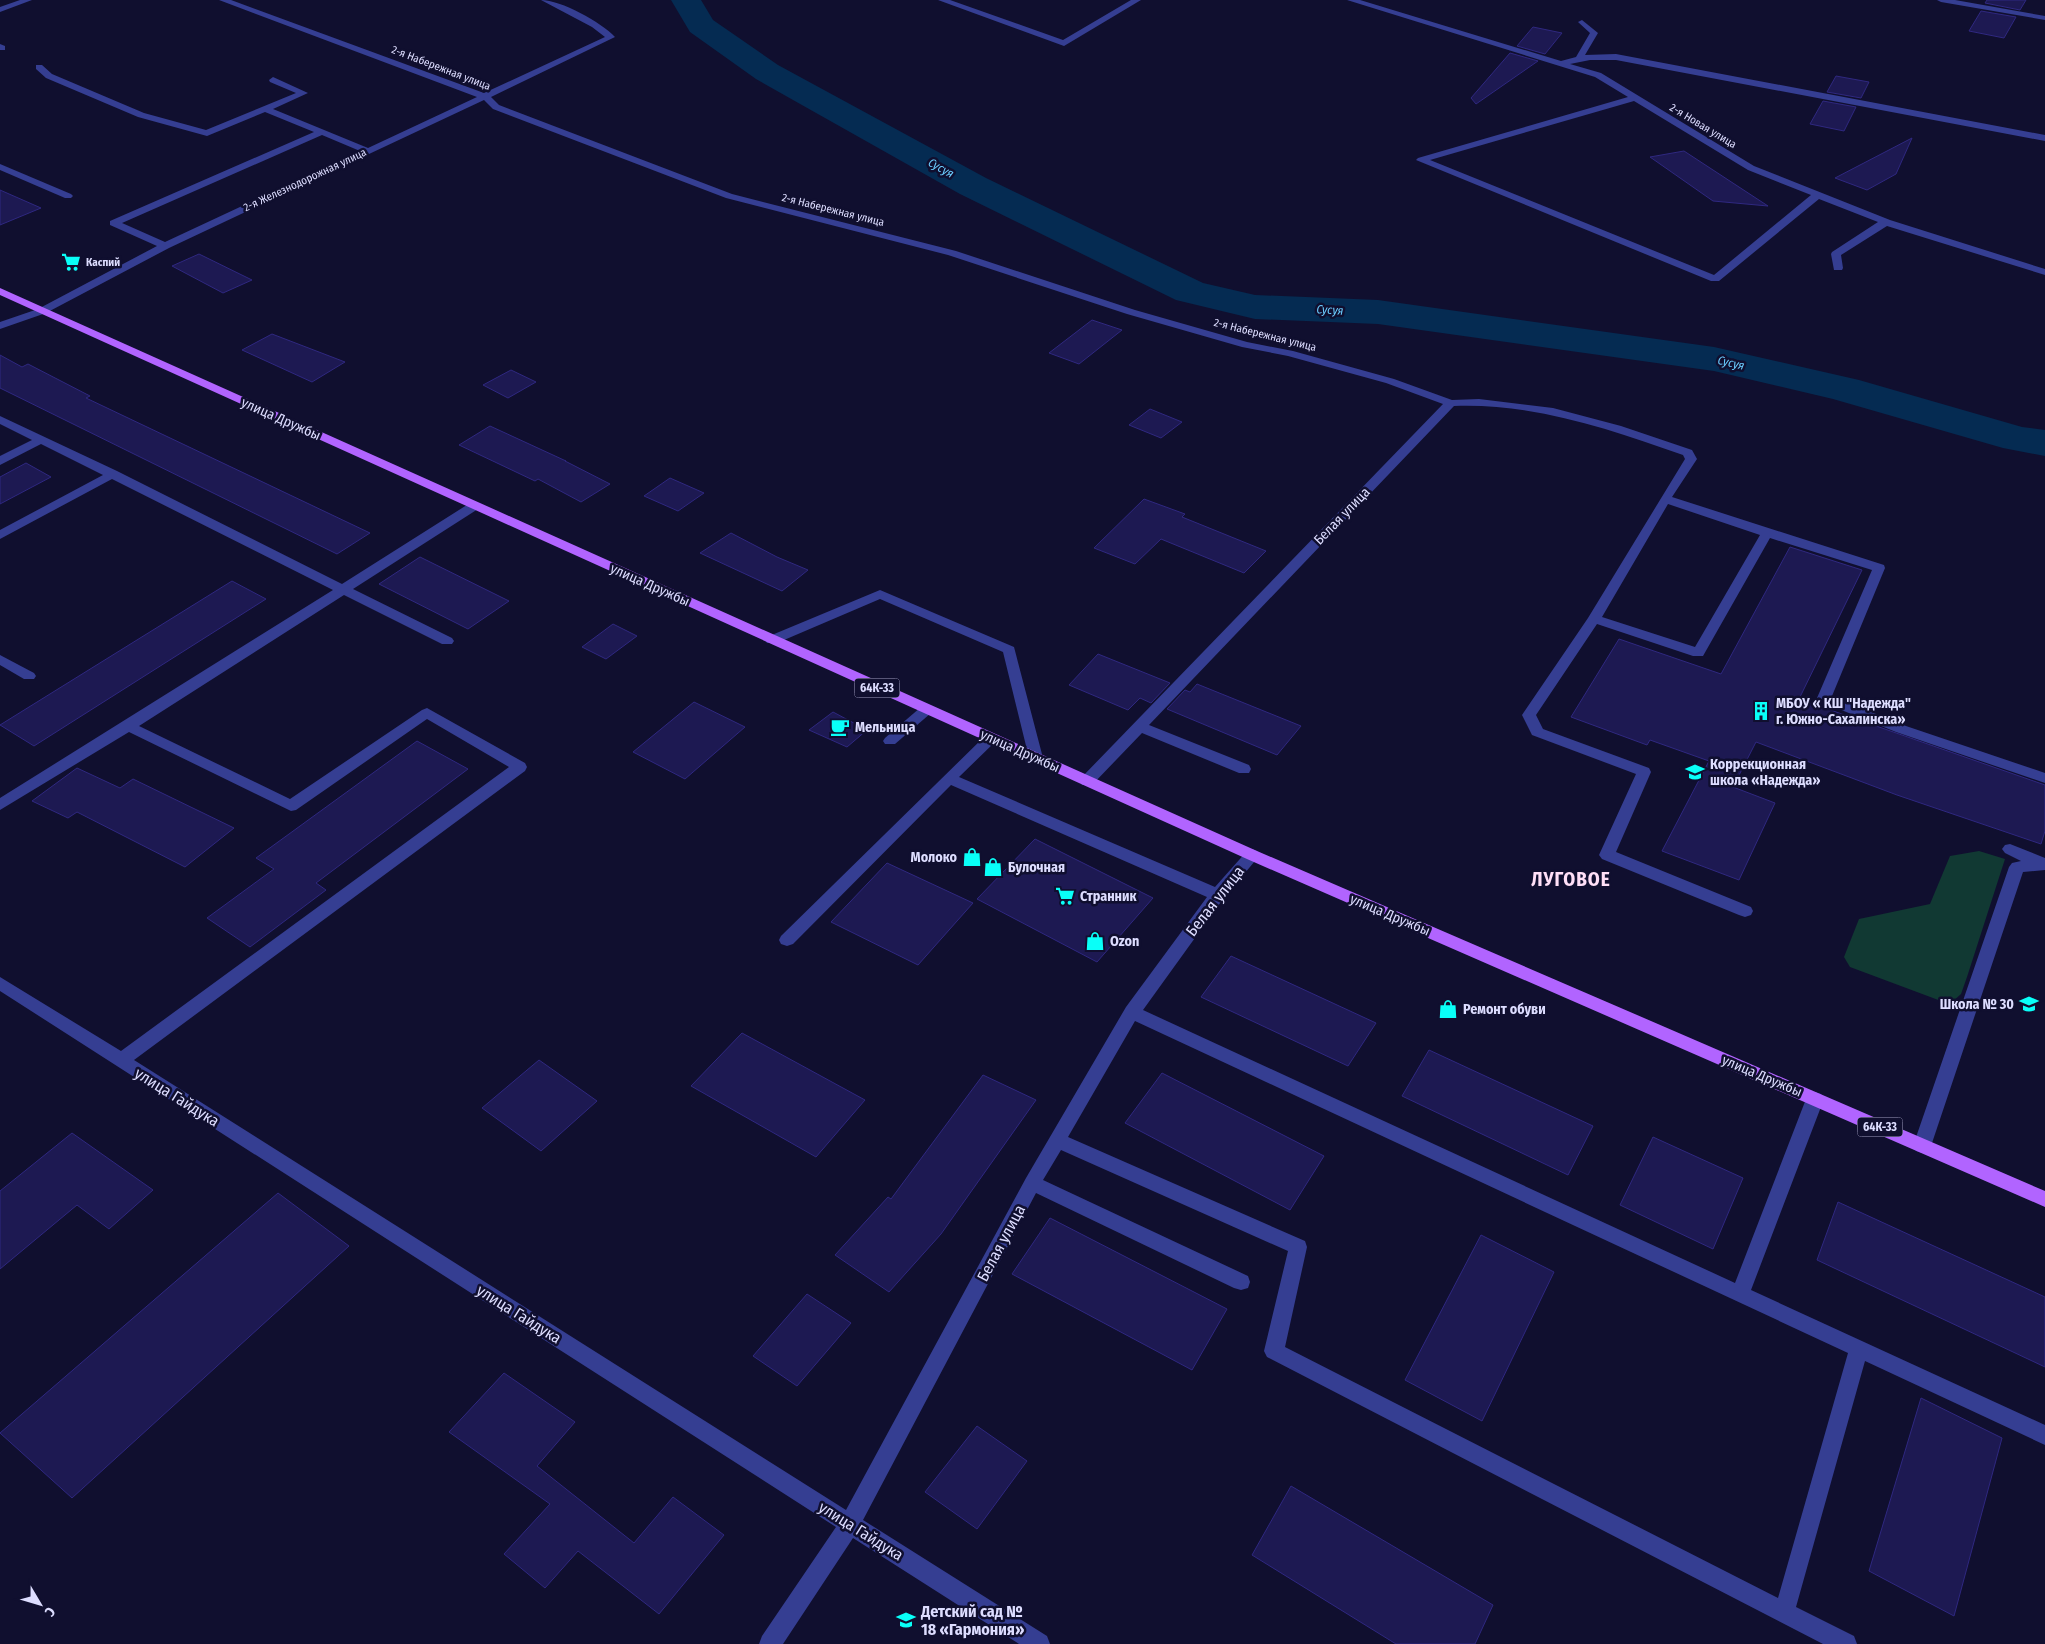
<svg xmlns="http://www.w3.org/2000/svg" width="2045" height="1644" viewBox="0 0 2045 1644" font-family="'Fira Sans Condensed',sans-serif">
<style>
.green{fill:#113933}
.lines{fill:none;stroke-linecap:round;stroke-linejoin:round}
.river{fill:#052b52;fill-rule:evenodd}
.building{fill:#1d1952;stroke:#2f2880}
.minor{fill:#353e92;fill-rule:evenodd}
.major{fill:#b164ff;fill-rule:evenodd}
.labels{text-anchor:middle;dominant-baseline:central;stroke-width:5;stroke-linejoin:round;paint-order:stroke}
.far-street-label{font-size:11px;fill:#ddf;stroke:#100f2f}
.far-poi-label{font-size:11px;font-weight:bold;fill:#ddf;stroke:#100f2f;text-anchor:start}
.far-water-label{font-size:12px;font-style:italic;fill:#6bcdff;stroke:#100f2f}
.shield{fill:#100f2f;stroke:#a09fc1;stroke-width:1}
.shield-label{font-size:12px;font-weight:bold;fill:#ddf}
.street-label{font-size:14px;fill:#ddf;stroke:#100f2f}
.poi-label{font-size:14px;font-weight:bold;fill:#ddf;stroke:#100f2f;text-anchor:start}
.near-street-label{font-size:16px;fill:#ddf;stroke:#100f2f}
.near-poi-label{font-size:16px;font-weight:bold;fill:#ddf;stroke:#100f2f;text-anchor:start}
.district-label{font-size:19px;font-weight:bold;letter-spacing:1px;fill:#ffdff7;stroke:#100f2f}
</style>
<rect width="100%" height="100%" fill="#100f2f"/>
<polygon class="green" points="1979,851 2005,859 1967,977 1961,994 1952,1002 1941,1001 1850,967 1844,957 1859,919 1930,904 1950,856"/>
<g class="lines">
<polygon class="river" points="671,0 701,0 713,20 778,65 986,178 1203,283 1255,295 1378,300 1714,347 1859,380 2022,427 2045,430 2045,456 2003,448 1833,399 1714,371 1378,324 1255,319 1176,300 960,194 756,79 690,32"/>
</g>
<g class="building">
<polygon points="1987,0 2026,0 2020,10 1985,3"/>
<polygon points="1981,11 2016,17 2004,38 1969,31"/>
<polygon points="1533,27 1562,33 1545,54 1517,46"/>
<polygon points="1510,53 1538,61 1476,104 1471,98"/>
<polygon points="1836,76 1869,82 1861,98 1827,92"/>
<polygon points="1823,101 1856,107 1844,131 1810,124"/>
<polygon points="1912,138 1896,174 1867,190 1835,178"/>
<polygon points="1684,151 1768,206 1713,201 1650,157"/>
<polygon points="0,190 41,208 0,225"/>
<polygon points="199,254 252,280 223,293 172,266"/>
<polygon points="1092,320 1122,330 1079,364 1049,353"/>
<polygon points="272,334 345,362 312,382 242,350"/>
<polygon points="0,355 22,367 28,364 90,396 86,398 370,533 337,554 0,388"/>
<polygon points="511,370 536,382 508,398 483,385"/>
<polygon points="1150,409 1182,422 1161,438 1129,425"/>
<polygon points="490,426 566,461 565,461 610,484 581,502 538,479 535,481 459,445"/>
<polygon points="26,463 51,477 0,504 0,477"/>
<polygon points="670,478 704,493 678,511 644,496"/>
<polygon points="1144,499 1185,514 1182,517 1266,551 1244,573 1161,539 1135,564 1094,548"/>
<polygon points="731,533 777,557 808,570 782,591 700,553"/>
<polygon points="1790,547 1862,570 1799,699 2045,785 2045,831 2041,844 1897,795 1756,742 1733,787 1775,803 1739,880 1662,851 1709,761 1650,740 1647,745 1571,717 1619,639 1721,674"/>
<polygon points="420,557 509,601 468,629 379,584"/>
<polygon points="232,581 266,599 34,746 0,725"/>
<polygon points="613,624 637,636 606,659 582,647"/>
<polygon points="1098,654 1170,683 1151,703 1140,698 1128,710 1069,685"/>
<polygon points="1197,684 1301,726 1277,755 1167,709 1185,690 1190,692"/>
<polygon points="694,702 745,727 685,779 633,752"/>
<polygon points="833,712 867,730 847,747 809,730"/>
<polygon points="417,741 468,769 316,883 326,890 250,947 207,918 274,869 256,858"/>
<polygon points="77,768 120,788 133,779 234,828 185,867 77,812 68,818 32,801"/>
<polygon points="1035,839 1153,898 1097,962 977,899"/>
<polygon points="887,863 973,903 918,965 831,922"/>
<polygon points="1231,956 1376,1023 1348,1066 1201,997"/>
<polygon points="742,1033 865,1100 816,1157 691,1086"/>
<polygon points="1429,1050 1593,1126 1568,1175 1402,1096"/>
<polygon points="539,1060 597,1101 541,1151 482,1108"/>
<polygon points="1162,1073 1324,1156 1290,1210 1125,1123"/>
<polygon points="983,1075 1036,1100 941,1234 889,1292 835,1255 888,1197 891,1199"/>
<polygon points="72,1133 153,1190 109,1229 77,1205 0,1269 0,1191"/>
<polygon points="1653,1137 1743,1178 1713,1249 1620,1205"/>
<polygon points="278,1193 349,1246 72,1498 0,1433"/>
<polygon points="1838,1202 2045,1297 2045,1367 1817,1260"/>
<polygon points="1050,1218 1227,1309 1192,1370 1012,1274"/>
<polygon points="1481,1235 1554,1272 1482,1421 1405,1380"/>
<polygon points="807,1294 851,1323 797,1386 753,1356"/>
<polygon points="504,1373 575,1422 537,1466 634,1543 673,1497 724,1535 659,1614 578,1551 545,1588 504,1554 550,1504 449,1432"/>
<polygon points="1921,1398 2002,1438 1954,1616 1869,1571"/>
<polygon points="977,1426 1027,1461 977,1529 925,1492"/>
<polygon points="1291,1486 1493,1605 1475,1644 1396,1644 1252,1555"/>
</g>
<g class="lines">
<g class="minor">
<polygon points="20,0 32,0 0,12 0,7"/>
<path d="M 219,0 L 231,0 L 484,93 L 605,37 L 592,27 L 541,0 C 561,0 601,22 615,37 L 491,97 L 499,105 L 732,194 L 956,251 L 1135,310 L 1247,342 L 1293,351 L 1394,379 L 1452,400 L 1479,399 L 1553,408 L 1621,426 L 1692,450 L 1697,459 L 1672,497 L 1884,565 L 1885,568 L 1832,696 L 1906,726 L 2045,773 L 2045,783 L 1896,732 L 1819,701 L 1817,698 L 1872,570 L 1770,538 L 1703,656 L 1693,656 L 1597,624 L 1536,715 L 1543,729 L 1649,768 L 1651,772 L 1616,852 L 1751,907 L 1753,911 L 1751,915 L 1745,917 L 1739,915 L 1602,859 L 1599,855 L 1636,774 L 1532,735 L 1522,715 L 1588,618 L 1685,459 L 1683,455 C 1609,429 1534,403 1454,406 L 1149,725 L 1249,765 L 1251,769 L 1249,773 L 1239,773 L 1142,733 L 1092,785 L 1082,785 L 1080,781 L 1082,777 L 1443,404 L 1386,383 L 1288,356 L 1242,347 L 1127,314 L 948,255 L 726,198 L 493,109 L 484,100 L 169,248 L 46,313 L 0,329 L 0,322 L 38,309 L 157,246 L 110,225 L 110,221 L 314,132 L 265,112 L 207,136 L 138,117 L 46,78 L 36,69 L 36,65 L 42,65 L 52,74 L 144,113 L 206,130 L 296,93 L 270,82 L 269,80 L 273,77 L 308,93 L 273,109 L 368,148 L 477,97 ZM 322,135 L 360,151 L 165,242 L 122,223 ZM 1668,504 L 1760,535 L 1695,647 L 1602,617 Z"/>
<polygon points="938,0 950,0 1063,40 1131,0 1141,0 1064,46"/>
<path d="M 1347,0 L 1360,0 L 1561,61 L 1576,57 L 1590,33 L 1578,22 L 1582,20 L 1598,33 L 1585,55 L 1616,54 L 2045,135 L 2045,141 L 1616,60 L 1590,60 L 1570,64 L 1601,73 L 1754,166 L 1890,220 L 2045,269 L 2045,275 L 1887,226 L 1841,255 L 1843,268 L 1842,270 L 1834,270 L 1831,254 L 1832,252 L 1878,222 L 1819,199 L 1719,281 L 1711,281 L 1416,160 L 1418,158 L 1628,97 L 1595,77 ZM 1634,101 L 1748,170 L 1811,195 L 1714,275 L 1430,160 Z"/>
<polygon points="1937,0 1955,0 2045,16 2045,20 1941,2"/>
<polygon points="0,44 5,46 5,50 0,50"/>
<polygon points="0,164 71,194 73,196 71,198 65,198 0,170"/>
<path d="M 0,416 L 117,471 L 342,584 L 470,503 L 478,503 L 480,506 L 478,509 L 353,589 L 452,638 L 454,641 L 452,644 L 442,644 L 344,595 L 139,726 L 290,799 L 422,710 L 427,708 L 525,763 L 527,767 L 525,771 L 134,1060 L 846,1510 L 1026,1178 L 1126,1007 L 1207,897 L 951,785 L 793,944 L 787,946 L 781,944 L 779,940 L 781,936 L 986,735 L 996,735 L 998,738 L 996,741 L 959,777 L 1215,887 L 1247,851 L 1252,849 L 1257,851 L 1260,855 L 1223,899 L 1143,1010 L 1735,1283 L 1806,1099 L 1809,1094 L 1815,1092 L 1821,1094 L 1824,1099 L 1751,1290 L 2045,1425 L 2045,1445 L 1865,1361 L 1796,1607 L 1854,1636 L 1857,1644 L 1823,1644 L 1267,1357 L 1264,1351 L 1288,1251 L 1061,1150 L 1043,1180 L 1248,1276 L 1250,1282 L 1248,1288 L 1241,1290 L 1234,1288 L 1036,1193 L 863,1520 L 1047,1636 L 1050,1644 L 1019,1644 L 853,1538 L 783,1644 L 759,1644 L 762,1636 L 836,1527 L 0,991 L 0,977 L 121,1051 L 509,767 L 427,719 L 296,810 L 291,811 L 129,732 L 0,810 L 0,798 L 333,590 L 112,479 L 0,539 L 0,530 L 103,475 L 41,444 L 0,465 L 0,456 L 32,440 L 0,424 ZM 1135,1021 L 1848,1353 L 1778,1598 L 1285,1347 L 1307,1247 L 1305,1241 L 1068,1137 Z"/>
<polygon points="880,590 1014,647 1043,758 1041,761 1031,761 1029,758 1003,652 880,599 777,643 767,643 765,640 767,637"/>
<polygon points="0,655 34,673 36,676 34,679 24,679 0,665"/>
<polygon points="926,705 931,707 933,710 931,713 895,744 885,744 883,741 885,738 921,707"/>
<polygon points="2010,844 2045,858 2045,870 2023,872 1931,1146 1928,1151 1922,1153 1916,1151 1913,1146 2009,867 2012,863 2021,861 2005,853 2002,849 2005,845"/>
</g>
<polygon class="major" points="0,288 1257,851 2045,1191 2045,1207 1247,859 0,295"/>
</g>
<defs>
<g id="supermarket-bare" transform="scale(1.5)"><path d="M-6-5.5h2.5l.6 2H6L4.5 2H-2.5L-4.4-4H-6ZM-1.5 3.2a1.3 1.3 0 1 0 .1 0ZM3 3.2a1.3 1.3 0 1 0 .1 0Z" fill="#09fff8" stroke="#100f2f" stroke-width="2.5" paint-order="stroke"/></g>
<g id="building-bare" transform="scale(1.5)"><path d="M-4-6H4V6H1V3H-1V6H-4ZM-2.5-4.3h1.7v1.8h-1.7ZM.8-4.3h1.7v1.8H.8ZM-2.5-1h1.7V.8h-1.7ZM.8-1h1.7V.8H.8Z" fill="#09fff8" stroke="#100f2f" stroke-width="2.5" paint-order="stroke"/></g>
<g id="cafe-bare" transform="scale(1.5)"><path d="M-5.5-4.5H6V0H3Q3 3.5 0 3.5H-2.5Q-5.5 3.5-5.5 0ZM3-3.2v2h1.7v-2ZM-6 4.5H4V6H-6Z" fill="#09fff8" stroke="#100f2f" stroke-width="2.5" paint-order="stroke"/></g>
<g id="school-bare" transform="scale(1.5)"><path d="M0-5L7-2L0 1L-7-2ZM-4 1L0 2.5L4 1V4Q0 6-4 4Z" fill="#09fff8" stroke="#100f2f" stroke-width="2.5" paint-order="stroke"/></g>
<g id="shop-bare" transform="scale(1.5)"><path d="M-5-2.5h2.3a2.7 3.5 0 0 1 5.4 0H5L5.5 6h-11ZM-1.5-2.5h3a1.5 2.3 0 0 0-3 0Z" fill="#09fff8" stroke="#100f2f" stroke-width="2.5" paint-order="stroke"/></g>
</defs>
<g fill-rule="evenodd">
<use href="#supermarket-bare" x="71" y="262"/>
<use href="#building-bare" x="1761" y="711"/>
<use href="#cafe-bare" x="840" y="727"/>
<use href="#school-bare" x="1695" y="772"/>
<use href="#shop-bare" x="972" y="857"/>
<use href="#shop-bare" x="993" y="867"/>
<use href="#supermarket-bare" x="1065" y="896"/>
<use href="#shop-bare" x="1095" y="941"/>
<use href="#school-bare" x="2029" y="1004"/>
<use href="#shop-bare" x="1448" y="1009"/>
<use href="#school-bare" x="906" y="1620"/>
</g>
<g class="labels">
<g class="far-street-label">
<text transform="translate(441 68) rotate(21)">2-я Набережная улица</text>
<text transform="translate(1703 126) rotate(31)">2-я Новая улица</text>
<text transform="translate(305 180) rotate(-25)">2-я Железнодорожная улица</text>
<text transform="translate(833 210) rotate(14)">2-я Набережная улица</text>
<text transform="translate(1265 335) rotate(14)">2-я Набережная улица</text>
</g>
<g class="far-poi-label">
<text x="86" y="262">Каспий</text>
</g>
<g class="far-water-label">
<text transform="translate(941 168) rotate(29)">Сусуя</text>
<text transform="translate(1330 310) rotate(3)">Сусуя</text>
<text transform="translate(1731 363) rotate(13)">Сусуя</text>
</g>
<g class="shield">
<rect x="854.5" y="678.5" width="45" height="19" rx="4"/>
<rect x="1857.5" y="1117.5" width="45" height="19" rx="4"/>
</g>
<g class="shield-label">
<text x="877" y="688">64К-33</text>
<text x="1880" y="1127">64К-33</text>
</g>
<g class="street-label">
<text transform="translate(281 419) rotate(24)">улица Дружбы</text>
<text transform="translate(1342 516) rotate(-46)">Белая улица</text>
<text transform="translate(650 585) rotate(24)">улица Дружбы</text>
<text transform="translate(1020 751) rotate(24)">улица Дружбы</text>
<text transform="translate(1390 915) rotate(23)">улица Дружбы</text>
<text transform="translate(1762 1076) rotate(23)">улица Дружбы</text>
</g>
<g class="poi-label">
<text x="1776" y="703">МБОУ « КШ "Надежда"<tspan x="1776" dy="16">г. Южно-Сахалинска»</tspan></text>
<text x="855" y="727">Мельница</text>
<text x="1710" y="764">Коррекционная<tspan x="1710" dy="16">школа «Надежда»</tspan></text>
<text x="957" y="857" text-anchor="end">Молоко</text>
<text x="1008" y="867">Булочная</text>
<text x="1080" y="896">Странник</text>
<text x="1110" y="941">Ozon</text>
<text x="2014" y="1004" text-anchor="end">Школа № 30</text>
<text x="1463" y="1009">Ремонт обуви</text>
</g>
<g class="near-street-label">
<text transform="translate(1215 901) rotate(-52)">Белая улица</text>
<text transform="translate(177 1097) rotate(32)">улица Гайдука</text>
<text transform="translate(1001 1243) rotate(-62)">Белая улица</text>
<text transform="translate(519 1314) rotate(32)">улица Гайдука</text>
<text transform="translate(861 1531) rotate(32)">улица Гайдука</text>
</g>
<g class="near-poi-label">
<text x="921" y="1611">Детский сад №<tspan x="921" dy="18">18 «Гармония»</tspan></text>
</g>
<g class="district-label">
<text x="1571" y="879">ЛУГОВОЕ</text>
</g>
</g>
<g transform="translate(40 1604) rotate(128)" stroke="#100f2f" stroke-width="4" paint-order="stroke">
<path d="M0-4L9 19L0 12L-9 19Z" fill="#ddddff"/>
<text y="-8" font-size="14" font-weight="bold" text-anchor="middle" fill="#ddddff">С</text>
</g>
</svg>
